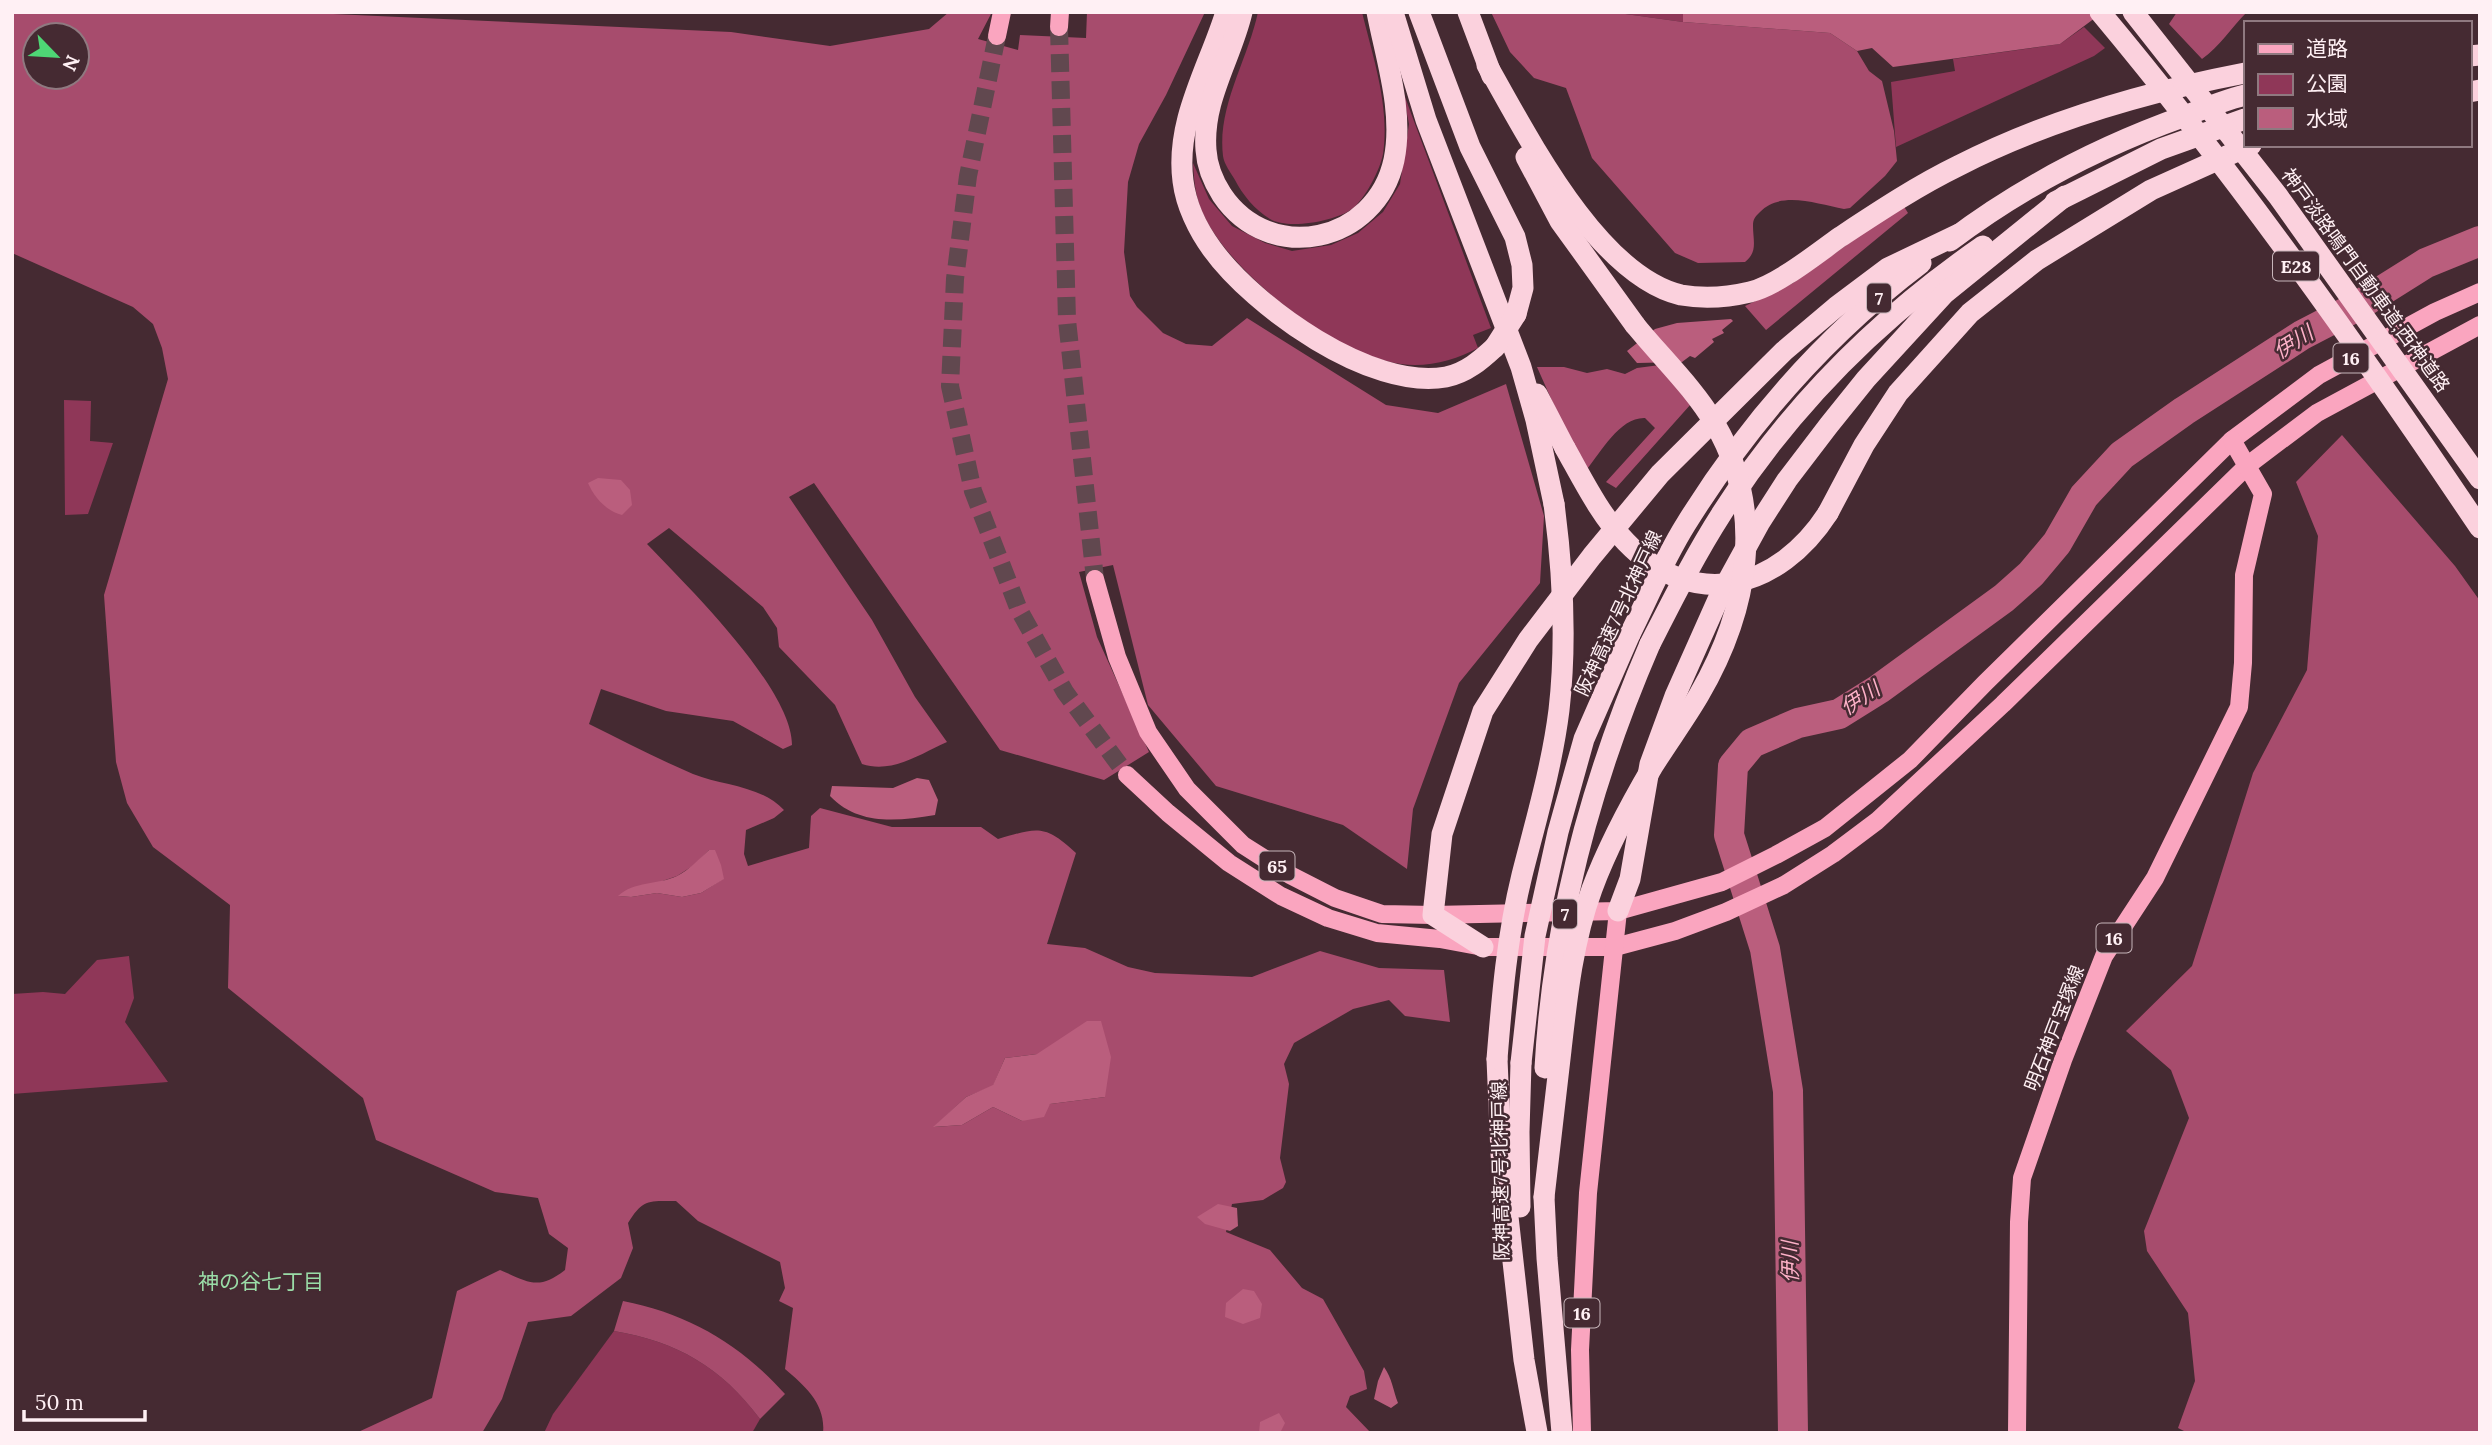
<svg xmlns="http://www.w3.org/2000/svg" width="2492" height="1445" viewBox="0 0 2492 1445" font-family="Lora,'Noto Sans JP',serif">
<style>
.green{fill:#8f3758}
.forest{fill:#a74c6d;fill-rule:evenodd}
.water{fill:#ba5e7d}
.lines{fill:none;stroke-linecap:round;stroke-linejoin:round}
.river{stroke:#ba5e7d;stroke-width:30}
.primary-tunnel{stroke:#61484f;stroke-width:18;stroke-dasharray:18 9;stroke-linecap:butt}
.primary{stroke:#faa5bf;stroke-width:18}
.highway{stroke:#fbd1dd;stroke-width:21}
.highway-bridge{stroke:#fbd1dd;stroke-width:21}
.labels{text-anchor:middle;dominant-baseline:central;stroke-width:5;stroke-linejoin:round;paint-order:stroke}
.shield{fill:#452a32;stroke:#c7b5ba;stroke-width:2}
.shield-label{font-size:18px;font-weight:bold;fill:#fff0f4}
.street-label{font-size:19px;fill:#fff0f4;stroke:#452a32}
.water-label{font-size:21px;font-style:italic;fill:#fdb1c8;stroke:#452a32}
.neighbourhood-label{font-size:21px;fill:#9adca7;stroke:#452a32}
</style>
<rect width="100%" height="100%" fill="#452a32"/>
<g class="green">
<path d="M 1258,12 L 1362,12 C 1373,58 1390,106 1383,154 C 1380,170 1365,199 1352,209 C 1336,221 1288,230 1270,219 C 1255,210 1242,194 1235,180 C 1231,173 1224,164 1223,156 C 1217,106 1248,60 1258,12 Z"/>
<polygon points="1611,12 1683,12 1683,22"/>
<polygon points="2084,27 2105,48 2094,56 1896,147 1891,82 1955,71 1953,59 2060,44"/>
<path d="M 1402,89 L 1491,328 L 1473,335 L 1478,348 C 1456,360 1427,368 1401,364 C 1335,355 1226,271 1201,209 C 1195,194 1194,179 1193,163 L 1209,199 L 1232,226 L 1265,243 L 1292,251 L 1331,245 L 1358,233 L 1383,212 L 1400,184 L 1409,124 Z"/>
<polygon points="64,400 91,401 90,441 113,443 88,514 65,515"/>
<polygon points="129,956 134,998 125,1022 168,1082 12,1094 12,994 43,992 65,994 97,960"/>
<path d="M 614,1331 C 678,1342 721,1367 760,1419 L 752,1433 L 544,1433 L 553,1414 Z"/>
</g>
<g class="forest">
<path d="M 12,12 L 289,12 L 731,32 L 830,46 L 929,29 L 949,12 L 992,12 L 978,39 L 1018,50 L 1020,35 L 1086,38 L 1087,12 L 1205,12 L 1166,95 L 1139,144 L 1128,182 L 1124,252 L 1130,296 L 1137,307 L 1163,333 L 1186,344 L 1212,346 L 1247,318 L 1386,405 L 1438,413 L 1506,384 L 1544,516 L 1540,583 L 1459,683 L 1413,809 L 1407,869 L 1343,825 L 1216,786 L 1148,705 L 1113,565 L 1079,572 L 1097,637 L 1149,752 L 1104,780 L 1000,750 L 814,483 L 789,497 L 872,620 L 915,697 L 947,742 C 920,754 892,774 862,764 L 835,705 L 779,647 L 777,628 L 763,607 L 669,528 L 647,544 C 687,586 792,688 792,745 L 783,749 L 733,721 L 666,711 L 601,689 L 589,724 C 623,741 658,759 693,774 C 723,786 760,785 784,810 L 774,818 L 746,830 L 744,854 L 748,866 L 809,848 L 811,816 L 820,808 L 892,827 L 981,827 L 998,839 C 1037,828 1044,823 1076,853 L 1047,944 L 1085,948 L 1128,967 L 1155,973 L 1252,977 L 1320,951 L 1379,968 L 1444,970 L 1450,1022 L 1405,1016 L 1389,1000 L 1353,1009 L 1294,1043 L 1284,1064 L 1289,1084 L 1280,1158 L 1286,1182 L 1283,1188 L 1263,1200 L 1232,1204 L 1226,1232 L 1270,1250 L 1302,1288 L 1323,1299 L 1364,1371 L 1367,1389 L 1350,1396 L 1346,1407 L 1371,1433 L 823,1433 C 826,1404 805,1386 785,1369 L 793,1308 L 779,1301 L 785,1288 L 780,1262 L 698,1221 L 676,1201 C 648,1201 643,1199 628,1223 L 633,1248 L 621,1278 L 571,1316 L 528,1322 L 502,1399 L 482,1433 L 356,1433 L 432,1398 L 457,1291 L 500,1270 C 529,1282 538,1291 565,1270 L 568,1248 L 549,1234 L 538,1198 L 495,1192 L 376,1140 L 363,1098 L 228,988 L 230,905 L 153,847 L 127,803 L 116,762 L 104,595 L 168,379 L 162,348 L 153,324 L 133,307 L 12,253 ZM 35,35 L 77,35 L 77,77 L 35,77 ZM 709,850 L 723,879 L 701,893 L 682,897 L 657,893 L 631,897 L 619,896 L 677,876 L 694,865 ZM 1037,1054 L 1105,1097 L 1050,1104 L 1022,1121 L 993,1107 L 962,1125 L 934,1127 L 966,1097 L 993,1086 L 1005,1058 Z"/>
<path d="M 1491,12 L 1611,12 L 1683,22 L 1830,33 L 1857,51 L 1869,71 L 1882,81 L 1894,131 L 1897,161 L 1885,176 L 1850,208 L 1844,209 C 1817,204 1781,190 1760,212 C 1755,217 1753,219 1753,226 C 1753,240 1758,252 1745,262 L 1698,263 L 1675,253 L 1592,158 L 1566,88 L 1534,78 L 1510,52 Z"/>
<path d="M 2177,12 L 2247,12 C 2231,28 2220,46 2202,59 L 2169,24 Z"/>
<polygon points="1903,205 1908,213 1766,330 1745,306 1793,283"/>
<path d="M 1660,365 L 1691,404 L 1616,488 L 1606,482 L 1655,428 L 1645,418 C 1620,417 1601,452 1587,469 L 1557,412 L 1537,367 L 1564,367 L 1587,373 L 1607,369 L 1625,374 L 1637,368 Z"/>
<polygon points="2342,435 2455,566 2480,601 2480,1433 2188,1433 2178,1428 2195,1381 2188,1313 2147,1251 2144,1231 2189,1118 2171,1070 2126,1031 2192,966 2253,773 2307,670 2318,536 2296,482"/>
<path d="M 623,1301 C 689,1314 740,1344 785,1394 L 760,1419 C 721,1367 678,1342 614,1331 Z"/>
</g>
<g class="water">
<polygon points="1683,12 2103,12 2060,44 1893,67 1872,48 1857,51 1830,33 1683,22"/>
<polygon points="1731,319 1733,321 1722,330 1724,333 1712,339 1714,342 1695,358 1690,356 1682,362 1637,363 1627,351 1655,329 1677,323"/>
<path d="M 598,478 L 621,480 L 630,490 L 632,505 L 622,515 C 606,511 594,497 588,483 Z"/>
<path d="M 917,778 L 929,780 L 938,800 L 935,815 C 897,821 859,826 830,796 L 832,786 L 893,788 Z"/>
<path d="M 709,850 L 715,850 L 721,865 L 724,879 L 701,893 L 682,897 L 657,893 L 631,897 L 618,896 C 634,881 658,885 677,876 C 689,870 699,859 709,850 Z"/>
<polygon points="1087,1021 1101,1021 1111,1057 1105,1097 1050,1104 1044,1117 1022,1121 993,1107 962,1125 933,1127 966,1097 993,1085 1005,1058 1037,1054"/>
<polygon points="1218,1204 1237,1208 1238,1226 1230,1231 1205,1224 1197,1217"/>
<polygon points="1243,1289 1254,1291 1262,1304 1260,1318 1243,1324 1225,1317 1226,1303"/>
<path d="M 1384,1367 C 1392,1378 1393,1390 1398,1403 L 1391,1408 L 1374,1399 L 1378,1381 Z"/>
<polygon points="1279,1413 1285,1423 1280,1433 1259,1433 1260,1422"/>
</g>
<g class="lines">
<polyline class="river" points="1793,1433 1788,1091 1765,949 1729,835 1733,766 1752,743 1798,723 1839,714 1879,689 2004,598 2031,574 2057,543 2084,496 2122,455 2184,411 2302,335 2356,307 2426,263 2480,241"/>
<g class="primary-tunnel">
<polyline points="1059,27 1067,320 1095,579"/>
<polyline points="997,36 968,176 955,279 950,386 973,491 1019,610 1065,692 1127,775"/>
</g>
<g class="primary">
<polyline points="1059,27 1060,12"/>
<polyline points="997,36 1002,12"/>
<polyline points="1095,579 1117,657 1148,732 1187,789 1243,845 1290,875 1335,898 1382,914 1433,915 1618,911 1722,882 1776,855 1825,828 1910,760 1985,683 2232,440 2319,375 2435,312 2480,292"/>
<polyline points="1127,775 1168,813 1229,863 1281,896 1328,918 1377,933 1440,939 1483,947 1615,947 1675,931 1726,912 1784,885 1833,854 1877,821 2003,704 2248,465 2317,413 2480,325"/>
<polyline points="1582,1433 1580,1350 1588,1193 1618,911"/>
<polyline points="2017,1433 2019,1222 2022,1178 2063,1060 2104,956 2155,878 2239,707 2243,663 2244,575 2263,494 2232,440"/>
</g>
<g class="highway">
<path d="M 1226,12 C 1209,67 1175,121 1183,181 C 1186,205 1198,230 1212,249 C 1254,307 1371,391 1446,377 C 1466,373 1481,360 1495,347"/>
<path d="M 1242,12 C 1231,59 1202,100 1206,150 C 1207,167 1213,181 1222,195 C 1270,266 1376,243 1394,160 C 1404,112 1386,59 1377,12"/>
<polyline points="1393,12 1426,120 1521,367 1536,420 1554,504"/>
<polyline points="1419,12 1470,147 1515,237 1522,265 1523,288 1516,314"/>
<polyline points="1468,12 1492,76"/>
<polyline points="2469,56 2480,55"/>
<path d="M 1487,65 C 1527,135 1597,275 1681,295 C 1703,299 1729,297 1750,292 C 1778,285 1816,254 1840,237 C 1878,212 1917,186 1958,166 C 2048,120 2146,92 2245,73"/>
<polyline points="2469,92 2480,90"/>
<polyline points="1526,157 1560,221 1635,325"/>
<polyline points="2055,202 2161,149 2245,119"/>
<path d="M 1950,241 C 2020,188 2101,146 2185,116 C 2205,108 2225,100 2245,95"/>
<polyline points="1537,394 1565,448"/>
<polyline points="1828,513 1864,445 1898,393 1970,313 2037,260 2151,190 2251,145"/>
<path d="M 1630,634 C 1648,598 1664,559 1686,524 C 1748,424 1827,334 1921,263"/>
<path d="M 1650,644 C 1673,599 1695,555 1722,513 C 1790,407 1880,317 1983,246"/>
<polyline points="1618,911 1630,879 1650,764 1675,696 1720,595 1760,522 1787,480 1829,425 1866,379 1945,293 2065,196"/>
<polyline points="1483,947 1433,915 1442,834 1483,711 1528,640 1592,556 1660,474 1784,351 1836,307 1888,268 1959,234"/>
<polyline points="1497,1059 1501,1154 1524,1360 1537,1432"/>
<polyline points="1544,1197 1547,1258 1562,1433"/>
<polyline points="1520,1207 1519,1132 1521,1063"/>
</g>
<g class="highway-bridge">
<path d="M 2100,12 C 2237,176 2361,351 2480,528"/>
<polyline points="2133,12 2278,196 2480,479"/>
<polyline points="1495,347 1516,314"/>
<path d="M 1565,448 C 1583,480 1600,515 1626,542 C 1694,613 1779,589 1828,513"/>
<path d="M 1497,1059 C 1502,997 1507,936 1522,875 C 1536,820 1552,766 1559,710 C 1567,640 1563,572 1554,504"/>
<polyline points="1521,1063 1535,936 1558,832 1584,739 1630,634"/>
<path d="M 1545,1068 C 1553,921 1592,778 1650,644"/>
<path d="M 1544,1197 C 1550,1148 1555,1099 1561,1050 C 1567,996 1573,940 1592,889 C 1608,846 1630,805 1653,766 C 1668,742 1685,719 1699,695 C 1749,609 1766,512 1715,424 C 1694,388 1661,357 1635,325"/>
</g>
</g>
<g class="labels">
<g class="shield">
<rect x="2273" y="251.5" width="46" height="29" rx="5"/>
<rect x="1867" y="283.5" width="24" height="29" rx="5"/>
<rect x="2333.5" y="343.5" width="35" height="29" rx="5"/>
<rect x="1259.5" y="851.5" width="35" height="29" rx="5"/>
<rect x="1553" y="899.5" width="24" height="29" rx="5"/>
<rect x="2096.5" y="923.5" width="35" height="29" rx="5"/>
<rect x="1564.5" y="1298.5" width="35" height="29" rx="5"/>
</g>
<g class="shield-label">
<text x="2296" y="266">E28</text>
<text x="1879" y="298">7</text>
<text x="2351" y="358">16</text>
<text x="1277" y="866">65</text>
<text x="1565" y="914">7</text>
<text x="2114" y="938">16</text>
<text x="1582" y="1313">16</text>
</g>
<g class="street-label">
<text transform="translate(2366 280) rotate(54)">神戸淡路鳴門自動車道;西神道路</text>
<text transform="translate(1618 613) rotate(-65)">阪神高速7号北神戸線</text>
<text transform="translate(2054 1028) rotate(-69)">明石神戸宝塚線</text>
<text transform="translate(1500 1171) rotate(-91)">阪神高速7号北神戸線</text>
</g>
<g class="water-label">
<text transform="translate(2293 342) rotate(-32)">伊川</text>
<text transform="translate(1860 698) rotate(-33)">伊川</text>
<text transform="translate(1790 1262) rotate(-91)">伊川</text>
</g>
<g class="neighbourhood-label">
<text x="261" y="1281">神の谷七丁目</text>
</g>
</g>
<rect width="2492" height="1445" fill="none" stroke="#fff0f4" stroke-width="28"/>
<rect x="2244" y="21" width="228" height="126" fill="#452a32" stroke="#8f7980" stroke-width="2"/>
<rect x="2258" y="44" width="35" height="10" fill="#faa5bf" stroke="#8f7980" stroke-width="2"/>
<text x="2306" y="56" font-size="21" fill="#fff0f4">道路</text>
<rect x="2258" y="74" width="35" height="21" fill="#8f3758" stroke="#8f7980" stroke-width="2"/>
<text x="2306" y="91" font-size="21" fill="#fff0f4">公園</text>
<rect x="2258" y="108" width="35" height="21" fill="#ba5e7d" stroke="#8f7980" stroke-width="2"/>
<text x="2306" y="126" font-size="21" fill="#fff0f4">水域</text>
<g transform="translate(56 56) rotate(115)"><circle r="33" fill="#452a32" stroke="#8f7980" stroke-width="2"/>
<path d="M0-5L12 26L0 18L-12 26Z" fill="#4ed675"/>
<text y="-10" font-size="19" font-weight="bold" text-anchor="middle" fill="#fff0f4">N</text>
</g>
<path d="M24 1410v10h121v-10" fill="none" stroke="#fff0f4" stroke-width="3.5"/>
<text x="35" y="1410" font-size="21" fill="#fff0f4" stroke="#452a32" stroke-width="5" paint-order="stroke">50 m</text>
</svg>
